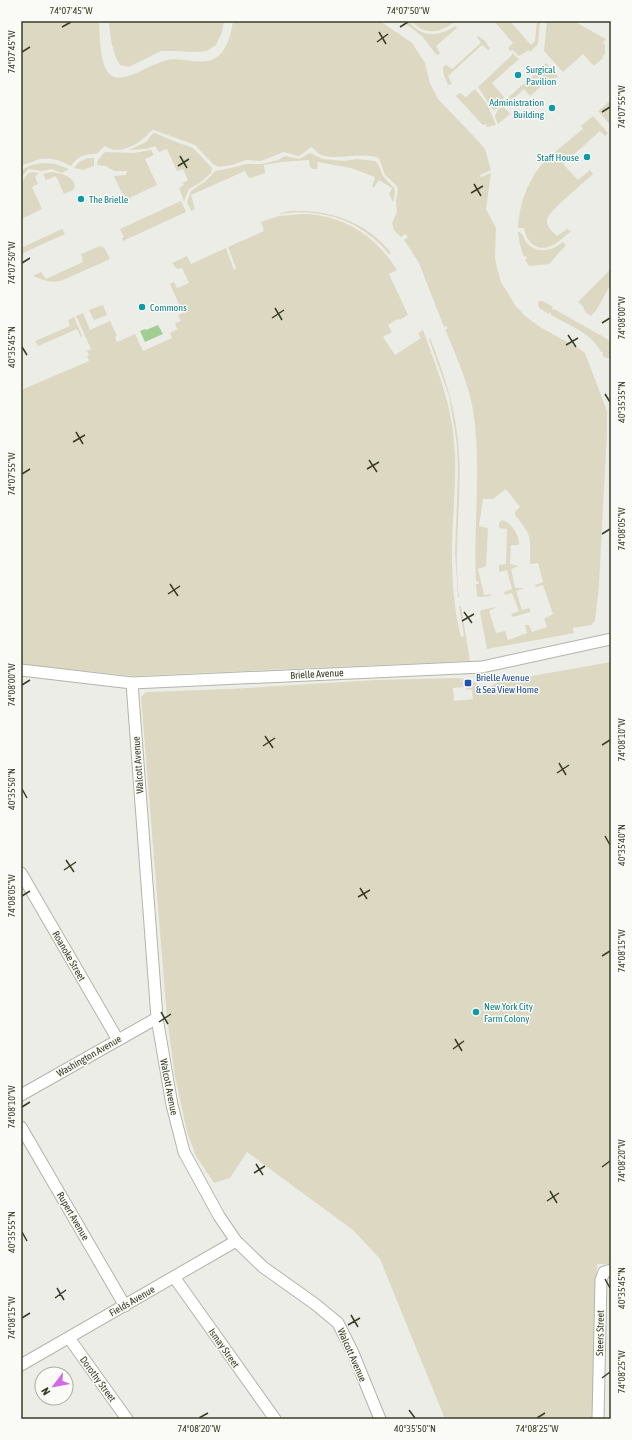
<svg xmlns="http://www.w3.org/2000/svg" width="632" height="1440" viewBox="0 0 632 1440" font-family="'Asap Condensed',sans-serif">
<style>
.green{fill:#ddd8c1;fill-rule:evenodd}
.water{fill:#a2cd93}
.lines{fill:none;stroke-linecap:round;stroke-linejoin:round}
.minor-casing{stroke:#b2b5a9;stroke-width:13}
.minor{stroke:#fff;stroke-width:11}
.ticks{fill:none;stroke:#373e26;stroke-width:1.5}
.culture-dot{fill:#0f9aa8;stroke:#fafaf6;stroke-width:1.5}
.transit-dot{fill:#1a4fb4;stroke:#fafaf6;stroke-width:1.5}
.labels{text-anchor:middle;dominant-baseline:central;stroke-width:3;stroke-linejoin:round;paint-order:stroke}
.culture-label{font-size:10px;fill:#0d838f;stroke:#fafaf6;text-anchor:start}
.street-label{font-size:10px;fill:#373e26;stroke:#fafaf6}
.transit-label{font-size:10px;fill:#164399;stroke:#fafaf6;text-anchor:start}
.neatline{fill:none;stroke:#373e26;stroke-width:1.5}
.ticks-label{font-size:10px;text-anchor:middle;fill:#373e26}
</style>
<rect width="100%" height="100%" fill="#ecede6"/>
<g class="green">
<path d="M 21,21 L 99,21 C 100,35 99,68 112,76 C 125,83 151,64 164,61 C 180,55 202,68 217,57 C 228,49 231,33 233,21 L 380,21 L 412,43 L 425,63 L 430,83 L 438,99 L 480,143 L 485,149 L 491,170 L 480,175 L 481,177 L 491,173 L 486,209 L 496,228 L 495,257 L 496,264 L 501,282 L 515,305 L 525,316 L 540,327 L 578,348 L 585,353 L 604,403 L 607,412 L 607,432 L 599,585 L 595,621 L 591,625 L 573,628 L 574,633 L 487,649 L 480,612 L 481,610 L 497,607 L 489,611 L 496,633 L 505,631 L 508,640 L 527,633 L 525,625 L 529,625 L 532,632 L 547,627 L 544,619 L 553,614 L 543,585 L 536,587 L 535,585 L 543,582 L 538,563 L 530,564 C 530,536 533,537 515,515 L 515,512 L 520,507 L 506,489 L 493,499 L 483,499 L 479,526 L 487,528 L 488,529 L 486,566 L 478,569 L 484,595 L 492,594 L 490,596 L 480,597 L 477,596 L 476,584 L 479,584 L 478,581 L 476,581 C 473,524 482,467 473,410 C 468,382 456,356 445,329 L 447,329 L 447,326 L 444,327 L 419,263 L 404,240 L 408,237 L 405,234 L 401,237 L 394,230 L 392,223 L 397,212 L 396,201 L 398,189 L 396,185 L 385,175 L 379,158 C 361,151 339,161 321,155 C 317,153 315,149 311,147 L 301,155 L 298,156 L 284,152 L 261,161 L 246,160 L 232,165 L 218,167 L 213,164 L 195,145 L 154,130 C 149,131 148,135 144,138 C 134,147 116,155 105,146 L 96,154 C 84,154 78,156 71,166 C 62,161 50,157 40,159 C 33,161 28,164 21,165 Z"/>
<path d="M 109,21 L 224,21 L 222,32 L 216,45 L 207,51 L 195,52 L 175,51 L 161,51 L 129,67 L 120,65 C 112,52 110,36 109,21 Z"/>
<path d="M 402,21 L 409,21 C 421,38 439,37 455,26 L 457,28 L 436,46 L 440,53 L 438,55 L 435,53 L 422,36 Z"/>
<path d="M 412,21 L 455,21 C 443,33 423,36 412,21 Z"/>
<polygon points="494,21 510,21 531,45 535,41 537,21 540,21 538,44 530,52 529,50 519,56 513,50 510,51 508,48 513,43"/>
<polygon points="547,21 573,21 606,39 603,42 605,45 605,54 602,57 603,58 594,66 583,54 563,72 544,51"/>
<polygon points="478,36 485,41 490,49 488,50 482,45 448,76 452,84 448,85 444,75 443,67 446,65 452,69 481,43 477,37"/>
<polygon points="512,53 519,59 492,83 504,97 497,109 493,110 478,87 512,55"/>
<path d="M 546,63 L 558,76 L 546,87 L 543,85 L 530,96 L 524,89 L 504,107 L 510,114 L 498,124 L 495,117 C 497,104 532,77 544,67 L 543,66 Z"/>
<polygon points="475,89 487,104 496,125 487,127 486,127 487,125 485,124 483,125 456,96 460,93 466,97"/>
<polygon points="609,102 611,104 611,126 598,111"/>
<path d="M 593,116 L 608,133 L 605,136 L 600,131 L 563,164 L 578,180 L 590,170 L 593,174 C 585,182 548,211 547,220 C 546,227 553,232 557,236 L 567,229 L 571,231 C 565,236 558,243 551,246 C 537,252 526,242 524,228 L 518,228 C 519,204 529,176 547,159 C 558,149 571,139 583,129 L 581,126 Z"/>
<polygon points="155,133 171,140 193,148 212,168 211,173 209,175 198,184 189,189 184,201 179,188 184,185 183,183 188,180 183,169 177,171 167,149 159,152 155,146 146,149 129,150 146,142 152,134"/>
<polygon points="151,150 154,155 145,159 157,185 125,200 114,176 126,175 127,171 114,171 106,166 97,165 98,160 105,152 133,153"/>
<polygon points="310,153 323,159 344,161 357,159 375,161 378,164 383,176 394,188 395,193 393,202 389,194 392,188 379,180 374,187 372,187 375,177 351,168 318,162 317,169 312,169 310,167 309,160 281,162 264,165 265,173 250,178 248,177 245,171 191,195 195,209 191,211 187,202 191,191 207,180 215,171 227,169 246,164 262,164 278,160 285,156 299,159"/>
<polygon points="88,158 94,158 94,166 82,170 74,168 79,162"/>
<path d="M 45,163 L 55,164 L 69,169 L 62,173 L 52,169 L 41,171 L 29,169 L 21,177 L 21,172 C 28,164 36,164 45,163 Z"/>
<polygon points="33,172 39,173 35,177 38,184 32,187 42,209 21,219 21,195 23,194 21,184 28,173"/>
<path d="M 51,172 C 61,173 73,176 75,186 L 73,190 L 64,194 L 56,176 L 46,180 L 43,174 Z"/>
<polygon points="181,201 186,212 123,241 122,238 124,237 120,229"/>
<path d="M 291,211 C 329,209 367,222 391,253 L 389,254 C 362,221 322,207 280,214 L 280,213 Z"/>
<path d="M 304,214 C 344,215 376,236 397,270 L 389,274 L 408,315 L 400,320 L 398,319 L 388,325 L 392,332 L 383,337 L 395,355 L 421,338 L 418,333 L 423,330 C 436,366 451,402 454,441 C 456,462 455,483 454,504 C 451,549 450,594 461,637 L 464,636 L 459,606 L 461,606 L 470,661 L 133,676 L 21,664 L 21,390 L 89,361 L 87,356 L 89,355 L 87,351 L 91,349 L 76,316 L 83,313 L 90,330 L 110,321 L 117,336 L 115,337 L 117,342 L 135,334 L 143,351 L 172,338 L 170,333 L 177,329 L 175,323 L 181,321 L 178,315 L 184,312 L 181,309 L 170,284 L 174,282 L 177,288 L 189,283 L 182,268 L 177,269 L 172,263 L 187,256 L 191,264 L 226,248 L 234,270 L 236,268 L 228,247 L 264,231 L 261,222 L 279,216 Z"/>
<polygon points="62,229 65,234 21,254 21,248"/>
<path d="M 518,232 L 520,232 C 523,235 524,240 527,243 C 537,254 552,251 563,242 L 566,245 L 549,264 L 529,266 L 525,260 L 527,258 L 526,256 L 524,257 L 520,245 Z"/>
<path d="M 101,246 L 105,249 L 110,259 L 63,280 C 53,284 43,280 33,276 L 41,272 L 46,279 L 83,262 L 81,254 L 98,247 Z"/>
<polygon points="611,269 611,284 597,309 591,316 585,312 583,306 578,302"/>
<path d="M 539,301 L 543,301 L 553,307 L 552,309 L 553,310 L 554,309 L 607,339 L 611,343 L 609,346 L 611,348 L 611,359 L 604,357 L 602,354 L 603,353 L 603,352 L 601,352 C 592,333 568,325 551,315 L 551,314 L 550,312 L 549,314 L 539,308 L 538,303 Z"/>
<polygon points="103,305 107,315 94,320 89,310"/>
<polygon points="74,317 82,336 81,337 77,329 38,346 35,341 70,326 68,320"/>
<path d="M 430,338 C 445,376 457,412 459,453 C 462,501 453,549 459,597 L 458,597 L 455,552 L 458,473 L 457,444 L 449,396 L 429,339 Z"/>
<path d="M 502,520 C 511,522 520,536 519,545 L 511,545 L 510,564 L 519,566 L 511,569 L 515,588 L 524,588 L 516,591 L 522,610 L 530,608 L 530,612 L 513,617 L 511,614 L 519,611 L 512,593 L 505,595 L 504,592 L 512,589 L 507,570 L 499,572 L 499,565 L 506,564 L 507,529 L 500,528 L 499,527 L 499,523 Z"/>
<path d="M 611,662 L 611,1264 L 597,1264 L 593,1419 L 445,1419 L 380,1259 L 353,1230 L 247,1152 L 230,1178 L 214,1183 L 196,1156 L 187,1132 L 175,1076 L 167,1018 L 141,697 L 144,694 L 147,692 L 230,689 L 376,680 L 455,678 L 469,679 L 486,689 L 498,682 ZM 466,687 L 466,690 L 470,689 L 472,691 L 473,699 L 454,701 L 453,688 Z"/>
</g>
<polygon class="water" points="158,325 163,334 145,342 140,331 145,329 146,330"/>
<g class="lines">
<g class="minor-casing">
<g id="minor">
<polyline points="21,670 132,683 482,667 611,639"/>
<polyline points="132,683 157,1018 172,1105 184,1152 219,1216 236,1241 263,1267 315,1304 338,1323 353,1353 380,1419"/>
<polyline points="21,873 118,1040"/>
<polyline points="21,1095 157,1018"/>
<polyline points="21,1127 125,1306"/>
<polyline points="174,1277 275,1419"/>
<polyline points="69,1338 127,1419"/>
<polyline points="21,1365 236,1241"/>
<polyline points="598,1419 601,1280 604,1272 611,1270"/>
</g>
</g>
<use href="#minor" class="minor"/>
</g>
<path class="ticks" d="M 62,27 L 71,22M 400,27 L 408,22M 379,32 L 386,44M 377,42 L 388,34M 22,52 L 30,47M 602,112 L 610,107M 180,156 L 187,168M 178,166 L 189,159M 474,184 L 481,196M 471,193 L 483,186M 22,263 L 30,258M 275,308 L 282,320M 272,318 L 284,310M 602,323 L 610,318M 568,335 L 576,347M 566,345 L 578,338M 22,347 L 27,355M 605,394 L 610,402M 76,432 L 83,444M 73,442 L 85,435M 369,460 L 377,472M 367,469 L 379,462M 22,474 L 30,469M 602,534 L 610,529M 170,584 L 178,596M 168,594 L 180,586M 464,612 L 472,623M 462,621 L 474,614M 22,685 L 30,680M 265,736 L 273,748M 602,745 L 610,740M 263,746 L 275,738M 559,763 L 566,775M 557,773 L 569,765M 22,789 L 27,798M 605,836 L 610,845M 66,860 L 74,872M 64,870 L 76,862M 360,888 L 367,899M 22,896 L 30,891M 358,897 L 370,890M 602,956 L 610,951M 161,1012 L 168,1024M 159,1022 L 171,1014M 455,1039 L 462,1051M 453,1049 L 464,1041M 22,1107 L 30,1102M 256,1164 L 263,1175M 602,1167 L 610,1161M 254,1173 L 265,1166M 550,1191 L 557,1203M 547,1201 L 559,1193M 22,1232 L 27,1241M 605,1279 L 610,1288M 57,1288 L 64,1300M 55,1298 L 66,1290M 351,1315 L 358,1327M 22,1318 L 30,1313M 348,1325 L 360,1318M 602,1378 L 610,1372M 409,1410 L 415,1418M 199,1418 L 208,1413M 537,1418 L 545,1413"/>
<g class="culture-dot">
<circle cx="518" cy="75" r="4"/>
<circle cx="552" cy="108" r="4"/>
<circle cx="587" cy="157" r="4"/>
<circle cx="81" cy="199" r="4"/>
<circle cx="142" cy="307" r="4"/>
<circle cx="476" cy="1012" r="4"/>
</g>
<rect class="transit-dot" x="464" y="679" width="8" height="8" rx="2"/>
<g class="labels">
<g class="culture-label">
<text x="526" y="69">Surgical<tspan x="526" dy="12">Pavilion</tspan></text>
<text x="544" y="102" text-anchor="end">Administration<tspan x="544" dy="12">Building</tspan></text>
<text x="579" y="157" text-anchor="end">Staff House</text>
<text x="89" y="199">The Brielle</text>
<text x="150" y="307">Commons</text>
<text x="484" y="1006">New York City<tspan x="484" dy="12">Farm Colony</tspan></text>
</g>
<g class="street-label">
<text transform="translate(317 674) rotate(-3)">Brielle Avenue</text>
<text transform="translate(138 765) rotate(-94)">Walcott Avenue</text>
<text transform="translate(69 956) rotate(60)">Roanoke Street</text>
<text transform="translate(89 1056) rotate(-30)">Washington Avenue</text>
<text transform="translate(169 1087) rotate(79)">Walcott Avenue</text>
<text transform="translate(73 1216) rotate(60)">Rupert Avenue</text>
<text transform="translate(132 1301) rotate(-30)">Fields Avenue</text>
<text transform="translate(600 1333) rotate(-89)">Steers Street</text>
<text transform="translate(224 1348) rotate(55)">Ismay Street</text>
<text transform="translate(352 1355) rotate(66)">Walcott Avenue</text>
<text transform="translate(98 1379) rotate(54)">Dorothy Street</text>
</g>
<g class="transit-label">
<text x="476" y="677">Brielle Avenue<tspan x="476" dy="12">&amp; Sea View Home</tspan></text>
</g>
</g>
<rect width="632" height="1440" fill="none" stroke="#fafaf6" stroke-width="44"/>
<g transform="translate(54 1386) rotate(238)"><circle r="19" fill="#fafaf6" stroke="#acafa3"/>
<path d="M0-3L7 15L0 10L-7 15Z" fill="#d26ae7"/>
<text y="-6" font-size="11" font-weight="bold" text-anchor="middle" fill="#373e26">N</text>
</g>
<rect x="22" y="22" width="588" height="1396" class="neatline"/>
<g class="ticks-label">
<text x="71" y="14">74°07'45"W</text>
<text x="408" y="14">74°07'50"W</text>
<text transform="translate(11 52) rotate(-90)" y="4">74°07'45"W</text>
<text transform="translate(621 107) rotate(-90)" y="4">74°07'55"W</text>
<text transform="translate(11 263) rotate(-90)" y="4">74°07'50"W</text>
<text transform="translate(621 318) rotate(-90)" y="4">74°08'00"W</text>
<text transform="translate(11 347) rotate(-90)" y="4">40°35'45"N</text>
<text transform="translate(621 402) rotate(-90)" y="4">40°35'35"N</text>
<text transform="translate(11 474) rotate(-90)" y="4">74°07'55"W</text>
<text transform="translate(621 529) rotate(-90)" y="4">74°08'05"W</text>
<text transform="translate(11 685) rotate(-90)" y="4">74°08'00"W</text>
<text transform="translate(621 740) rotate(-90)" y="4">74°08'10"W</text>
<text transform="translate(11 789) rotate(-90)" y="4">40°35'50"N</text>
<text transform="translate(621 845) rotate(-90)" y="4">40°35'40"N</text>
<text transform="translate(11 896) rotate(-90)" y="4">74°08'05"W</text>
<text transform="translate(621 951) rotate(-90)" y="4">74°08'15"W</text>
<text transform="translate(11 1107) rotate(-90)" y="4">74°08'10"W</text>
<text transform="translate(621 1161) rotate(-90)" y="4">74°08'20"W</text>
<text transform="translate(11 1232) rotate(-90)" y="4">40°35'55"N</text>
<text transform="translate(621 1288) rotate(-90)" y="4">40°35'45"N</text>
<text transform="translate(11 1318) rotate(-90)" y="4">74°08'15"W</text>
<text transform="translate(621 1372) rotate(-90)" y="4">74°08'25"W</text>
<text x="199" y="1432">74°08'20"W</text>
<text x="415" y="1432">40°35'50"N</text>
<text x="537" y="1432">74°08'25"W</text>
</g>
</svg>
